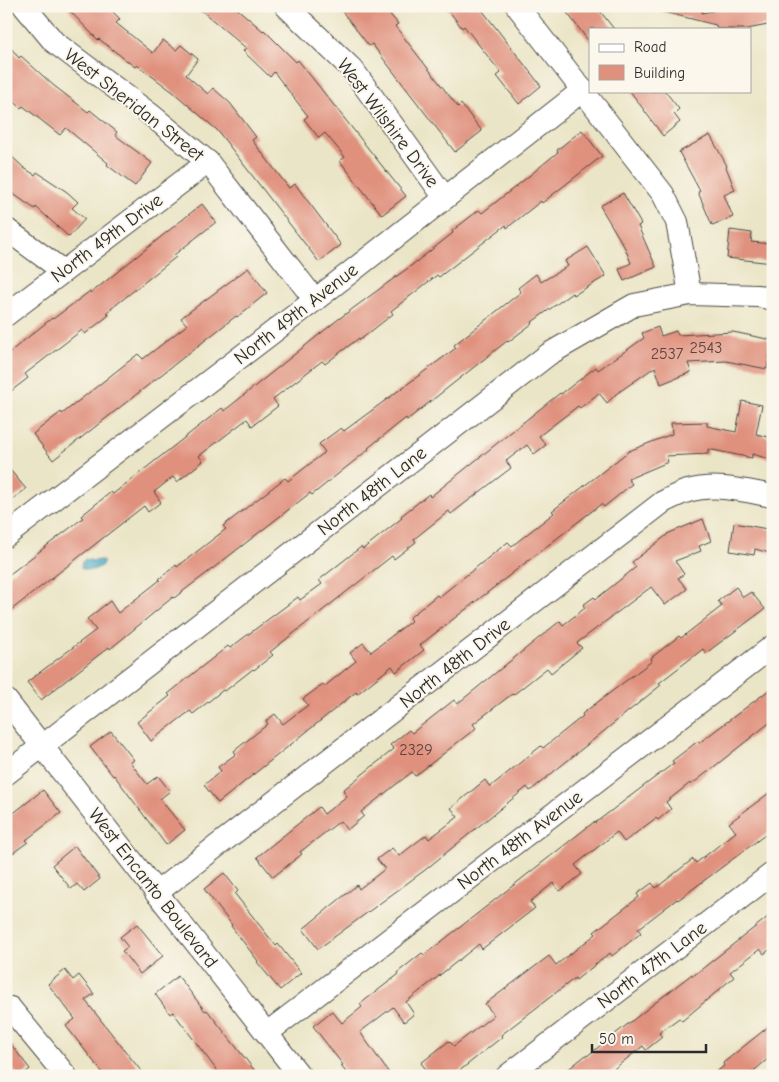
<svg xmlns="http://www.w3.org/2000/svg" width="779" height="1082" viewBox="0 0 779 1082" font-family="'Comic Neue',sans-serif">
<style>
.water{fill:#45a9c5;stroke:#386a78}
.building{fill:#e0917e}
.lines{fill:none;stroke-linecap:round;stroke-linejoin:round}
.minor-casing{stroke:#484742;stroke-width:24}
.minor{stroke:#fff;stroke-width:22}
.labels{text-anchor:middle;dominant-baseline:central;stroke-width:4;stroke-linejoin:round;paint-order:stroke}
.number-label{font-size:16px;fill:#584440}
.street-label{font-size:19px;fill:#2b2b2b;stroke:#fbf7ec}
</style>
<rect width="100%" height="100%" fill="#fbf7ec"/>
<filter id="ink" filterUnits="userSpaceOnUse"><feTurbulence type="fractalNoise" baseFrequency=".02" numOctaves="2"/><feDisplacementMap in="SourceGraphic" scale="10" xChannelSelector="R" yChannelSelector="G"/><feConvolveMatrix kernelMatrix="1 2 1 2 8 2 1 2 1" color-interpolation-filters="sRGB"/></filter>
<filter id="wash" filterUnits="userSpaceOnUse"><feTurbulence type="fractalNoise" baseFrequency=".0096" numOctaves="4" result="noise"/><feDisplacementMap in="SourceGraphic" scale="20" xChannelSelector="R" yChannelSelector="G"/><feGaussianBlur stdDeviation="1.12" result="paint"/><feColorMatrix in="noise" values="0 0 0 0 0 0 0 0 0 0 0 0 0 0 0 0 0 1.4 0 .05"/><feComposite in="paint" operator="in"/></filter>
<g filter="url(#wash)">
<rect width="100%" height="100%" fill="#ebe5c7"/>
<path class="water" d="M 85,559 L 93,561 L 100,560 L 103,561 L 103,564 C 97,570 89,572 81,568 L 82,562 Z"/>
<g id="blocks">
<g class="building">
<polygon points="65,6 107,6 120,19 116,23 153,53 163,40 176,50 181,45 198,59 186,75 208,94 213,88 230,103 256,137 252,140 289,188 295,184 341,245 319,262 217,130 173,92 137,65 135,67 99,39 98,40"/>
<polygon points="196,6 234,6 263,31 264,30 296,62 298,60 406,196 382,215 340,161 345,157 325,133 319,138 304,119 308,116 274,72 270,77 243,51 246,48"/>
<polygon points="338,6 383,6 398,24 395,26 458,107 461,104 482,131 455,152 372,44 369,46"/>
<polygon points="445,6 479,6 541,86 519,104 497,76 501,73 464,26 462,28"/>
<polygon points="562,6 596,6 614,29 590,29 590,43"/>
<polygon points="660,6 703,6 702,13 738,6 773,6 773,24 747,29 717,29 716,25 660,11"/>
<polygon points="6,42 19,58 21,56 53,85 88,112 90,110 117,132 115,135 152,163 135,186 107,165 108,163 66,128 60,135 23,106 21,108 6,94"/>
<polygon points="630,91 665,91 679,109 674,114 680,122 663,136"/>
<polygon points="582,130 602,156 542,203 541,201 507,228 506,225 439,277 437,275 391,311 393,314 360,340 359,338 325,364 322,361 273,399 278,406 252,426 247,419 199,456 203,461 177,482 173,477 154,492 161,502 148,512 144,506 6,614 6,577 83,518 81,516 111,492 113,494 222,408 224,411 336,321 412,265 453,233 452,231 479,210 482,213 524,180 558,152 557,150"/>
<polygon points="710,135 727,166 726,167 735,190 724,195 733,217 712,225 698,192 700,191 679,152"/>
<polygon points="6,151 24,168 35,175 37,172 67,192 78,202 72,208 85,219 69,237 36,207 35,209 6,189"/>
<polygon points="623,193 641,224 638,226 656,267 624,281 619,269 631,263 625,248 600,206"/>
<polygon points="202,204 216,222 174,255 176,257 107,312 109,315 85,334 82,330 25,374 28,378 6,395 6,355 52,318 53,319 90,291 91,293"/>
<polygon points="730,230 752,233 751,242 773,244 773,263 727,258"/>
<polygon points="588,247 606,276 574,295 572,293 532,322 533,323 508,342 507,341 407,420 406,418 368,448 369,449 312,495 310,493 207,573 174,598 173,597 110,649 109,647 41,700 27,682 96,630 87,619 110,601 118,613 160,580 159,579 176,565 177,567 226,529 223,526 241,512 285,478 288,481 325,452 319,444 341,428 344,431 456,348 454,345 521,292 518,288 536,274 541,282 568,266 565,261"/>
<polygon points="248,268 267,293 237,317 236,316 53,460 33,434 61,412 62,414 138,354 143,359 187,325 181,318"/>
<polygon points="658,327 661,336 676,331 678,335 733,332 772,340 767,369 726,361 688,363 691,372 661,384 655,367 616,394 607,403 599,393 580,408 578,406 539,436 546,445 534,454 527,445 506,461 511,468 451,514 449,511 414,539 416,542 394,559 392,556 313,618 270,652 273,655 254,670 253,669 225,691 223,690 193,714 190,711 151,741 137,722 170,696 168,694 204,665 228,646 230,648 298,597 300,600 322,584 319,580 361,547 363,549 402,518 401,516 429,494 430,497 560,393 561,394 596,367 598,370 644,338 642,333"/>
<polygon points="742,401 762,405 756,434 773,438 773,460 752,454 752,458 708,449 708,454 666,456 668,462 628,479 632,484 604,507 601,504 420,645 424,650 396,672 392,666 357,694 356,692 218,803 204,785 221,771 218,767 236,754 234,751 268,724 266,721 275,714 283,724 308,705 303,699 323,684 325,686 356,661 350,653 363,643 371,652 411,621 409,618 437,595 439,597 508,542 512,546 554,513 552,511 629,451 672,434 671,423 707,422 707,426 736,432"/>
<polygon points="6,465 26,489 6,504"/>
<polygon points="703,519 711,541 699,546 701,551 675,561 684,574 678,578 687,589 665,605 651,587 577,643 582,648 551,673 547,668 513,695 512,694 473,724 476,728 443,754 415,776 412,772 361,812 364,816 347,830 340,821 300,852 302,854 273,877 257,857 319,807 324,814 347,796 343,790 394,749 390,745 409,730 412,733 454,700 457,704 560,621 563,625 585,608 583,605 594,597 596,599 636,567 632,562 667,535 667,534"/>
<polygon points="734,523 773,530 773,554 755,549 754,555 730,551"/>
<polygon points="736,587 743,597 751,592 765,609 706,653 703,649 659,683 661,685 530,791 527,787 425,870 318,949 303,929 357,885 359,889 385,869 377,859 392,848 399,856 426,835 429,839 458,817 451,808 485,780 490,787 541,746 543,748 583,716 582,714 652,661 651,658 679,636 681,638 722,606 718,601"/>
<polygon points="773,687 773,720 691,785 690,783 666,802 671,809 658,820 656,818 624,842 617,832 575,865 582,874 560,891 553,883 530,902 535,908 482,949 479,944 406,1002 414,1014 404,1022 393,1007 360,1032 391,1076 349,1076 341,1066 343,1065 313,1026 332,1011 342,1023 362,1007 360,1004 399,974 398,972 422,953 424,955 459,928 594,822 595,823 674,763 672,761 698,741 699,743"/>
<polygon points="111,731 134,760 130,762 147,784 158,776 170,791 160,799 185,830 166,845 114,775 113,776 90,747"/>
<polygon points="43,790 61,813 26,840 28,842 6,858 6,819"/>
<polygon points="773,790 773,829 678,900 677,899 638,929 641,933 612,956 610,953 576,980 575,978 501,1035 502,1037 453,1076 431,1076 421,1063 449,1041 454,1046 494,1015 485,1004 549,956 556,965 596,934 594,932 639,897 637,894 652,883 656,888 693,859 696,863 736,832 729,823"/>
<polygon points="75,846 100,879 84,892 77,884 71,889 52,865"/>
<polygon points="224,873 238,891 235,894 276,946 278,944 301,973 280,990 257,962 258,961 231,926 232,925 204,889"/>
<polygon points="773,913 773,947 764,954 760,949 730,972 734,977 682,1021 679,1018 659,1033 662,1037 646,1050 643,1046 605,1076 560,1076 586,1055 587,1056 692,974 693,976"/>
<polygon points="137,924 163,956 140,974 122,951 128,947 120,937"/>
<polygon points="65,970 73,980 79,975 94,994 85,1000 145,1076 105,1076 66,1026 75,1019 48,984"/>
<polygon points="178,976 205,1011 207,1010 255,1071 249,1076 221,1076 173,1012 170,1014 155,994"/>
<polygon points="773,1023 773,1055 763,1063 748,1076 711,1076 724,1066 723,1063"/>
<polygon points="6,1038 30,1069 22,1076 18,1076 15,1071 6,1076"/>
</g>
</g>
</g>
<g filter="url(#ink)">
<use href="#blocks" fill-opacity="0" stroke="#484742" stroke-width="1"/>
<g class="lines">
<g class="minor-casing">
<g id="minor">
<polyline points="24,6 54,42 150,114 208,162 315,300"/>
<polyline points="286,6 353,70 445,198"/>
<polyline points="517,6 663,194 677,222 690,294"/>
<polyline points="6,229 63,271"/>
<polyline points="6,315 208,162"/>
<polyline points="6,536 315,300 583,90"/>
<polyline points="6,700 300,1076"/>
<polyline points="6,774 549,354 634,305 690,294 758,296 773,299"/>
<path d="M 156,893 L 663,502 C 671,498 680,493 688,491 C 716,483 745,491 773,496"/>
<polyline points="6,1011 10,1008 66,1076"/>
<polyline points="267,1033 773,646"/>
<polyline points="507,1076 773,873"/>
</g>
</g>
<use href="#minor" class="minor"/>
</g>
</g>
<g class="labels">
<g class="number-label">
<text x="706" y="348">2543</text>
<text x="667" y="354">2537</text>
<text x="416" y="750">2329</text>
</g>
<g class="street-label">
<text transform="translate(134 105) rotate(38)">West Sheridan Street</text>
<text transform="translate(388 123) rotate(53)">West Wilshire Drive</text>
<text transform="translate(107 238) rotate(-37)">North 49th Drive</text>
<text transform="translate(296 314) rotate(-38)">North 49th Avenue</text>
<text transform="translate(372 491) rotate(-38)">North 48th Lane</text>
<text transform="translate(455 663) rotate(-38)">North 48th Drive</text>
<text transform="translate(520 840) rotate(-37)">North 48th Avenue</text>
<text transform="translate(153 888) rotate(52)">West Encanto Boulevard</text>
<text transform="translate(652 965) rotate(-37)">North 47th Lane</text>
</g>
</g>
<rect width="779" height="1082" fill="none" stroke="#fbf7ec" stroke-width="25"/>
<rect x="589" y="28" width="162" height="65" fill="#fbf7ec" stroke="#a8a59f"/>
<rect x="599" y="44" width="25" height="8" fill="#ffffff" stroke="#a8a59f"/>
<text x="634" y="52" font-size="15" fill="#2b2b2b">Road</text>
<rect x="599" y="65" width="25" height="15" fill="#e0917e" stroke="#a8a59f"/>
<text x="634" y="78" font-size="15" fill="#2b2b2b">Building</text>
<path d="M592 1044v8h114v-8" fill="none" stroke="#2b2b2b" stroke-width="2.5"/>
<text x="599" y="1044" font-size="15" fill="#2b2b2b" stroke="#fbf7ec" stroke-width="4" paint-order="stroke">50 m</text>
</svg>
